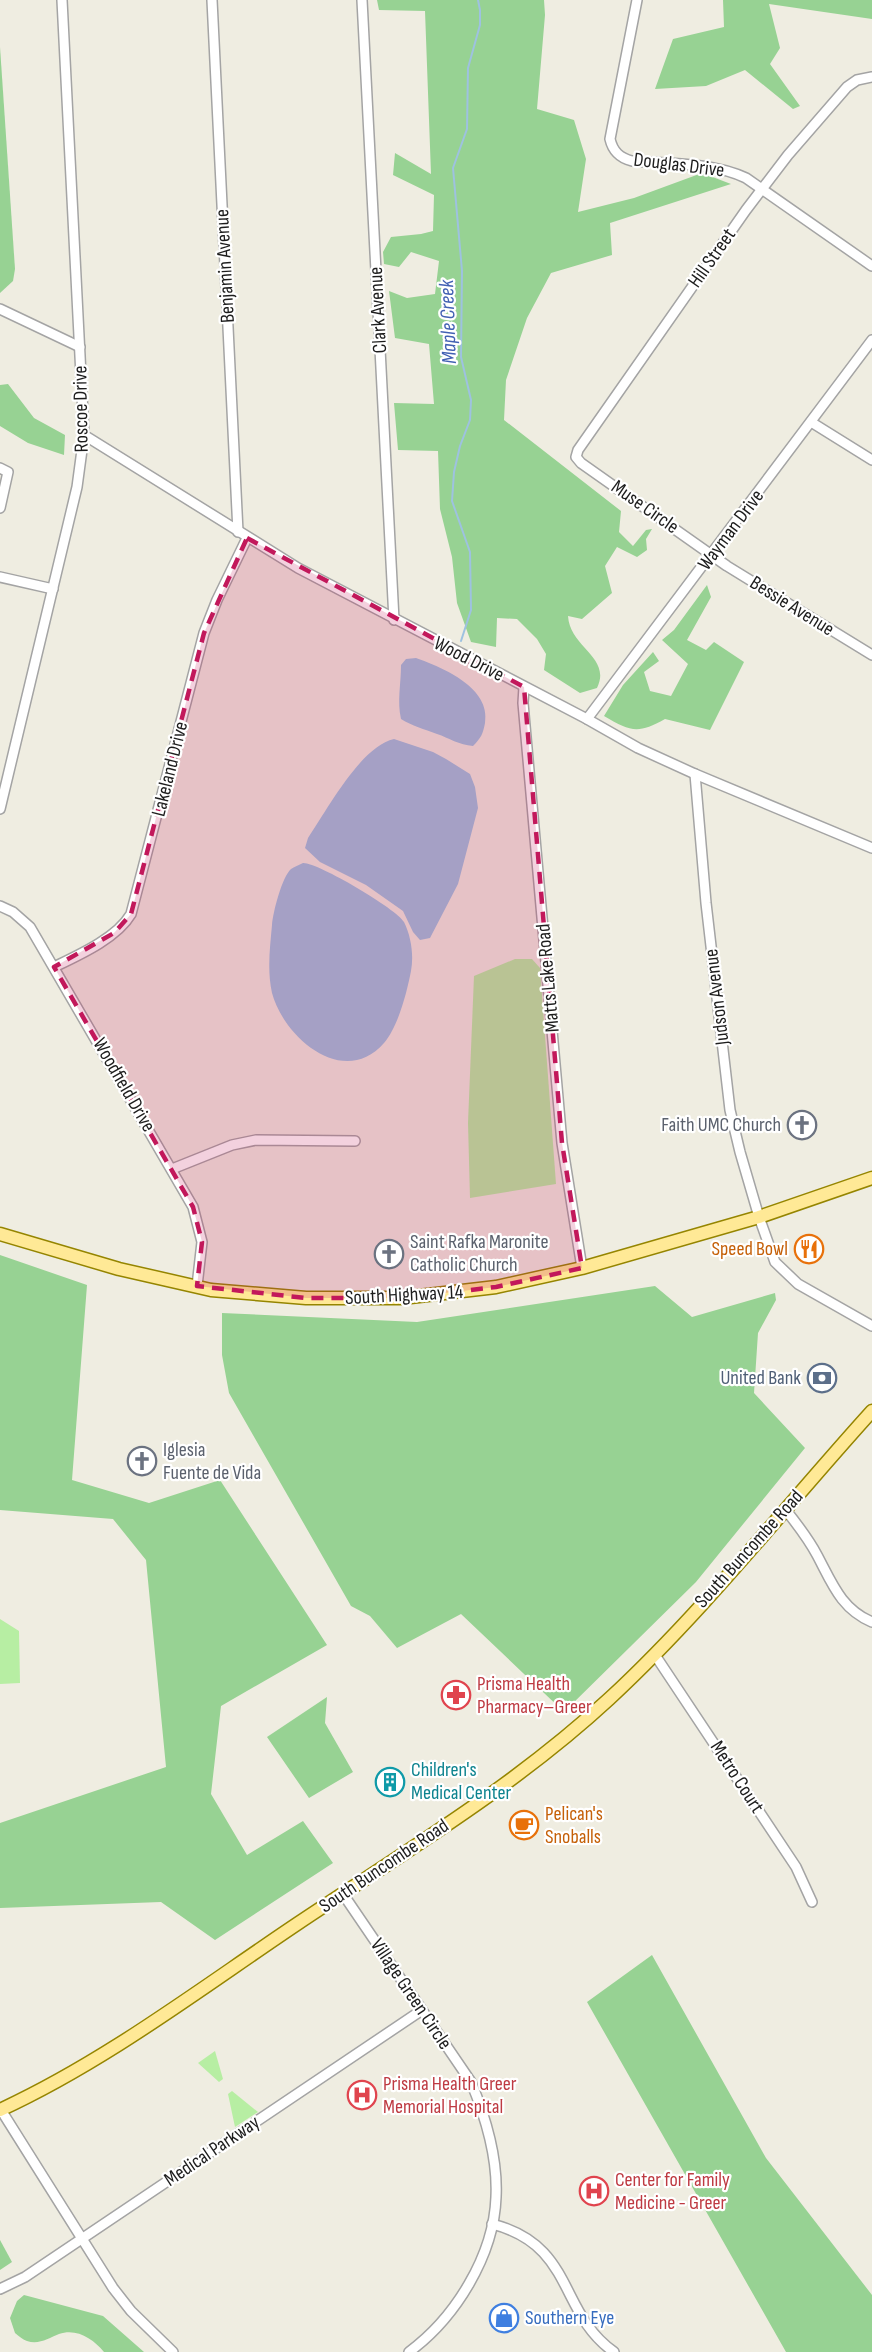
<svg xmlns="http://www.w3.org/2000/svg" width="872" height="2352" viewBox="0 0 872 2352" font-family="'Sofia Sans Condensed',sans-serif">
<style>
.grass{fill:#b7eea3}
.forest{fill:#97d293}
.water{fill:#9ec2e0}
.lines{fill:none;stroke-linecap:round;stroke-linejoin:round}
.stream{stroke:#9ec2e0;stroke-width:2}
.minor-casing{stroke:#a4a4a4;stroke-width:12}
.major-casing{stroke:#958500;stroke-width:15}
.minor{stroke:#fff;stroke-width:9}
.major{stroke:#ffe996;stroke-width:12}
.marked{fill:#c2185b;fill-opacity:0.2;stroke:#c2185b;stroke-width:4.5;stroke-dasharray:12 8;stroke-linejoin:round}
.labels{text-anchor:middle;dominant-baseline:central;stroke-width:4.5;stroke-linejoin:round;paint-order:stroke}
.street-label{font-size:20px;fill:#1d1d1d;stroke:#fff}
.worship-label{font-size:20px;fill:#5b616d;stroke:#fff;text-anchor:start}
.food-label{font-size:20px;fill:#c56008;stroke:#fff;text-anchor:end}
.service-label{font-size:20px;fill:#4e5e75;stroke:#fff;text-anchor:end}
.health-label{font-size:20px;fill:#be3a42;stroke:#fff;text-anchor:start}
.culture-label{font-size:20px;fill:#0d838f;stroke:#fff;text-anchor:start}
.shop-label{font-size:20px;fill:#366cbe;stroke:#fff;text-anchor:start}
.water-label{font-size:21px;font-style:italic;fill:#4261b3;stroke:#fff}
</style>
<rect width="100%" height="100%" fill="#efede1"/>
<g class="grass">
<polygon points="515,959 532,959 540,968 556,1184 470,1198 468,1123 474,976"/>
<polygon points="0,1619 19,1631 20,1683 0,1684"/>
<polygon points="215,2051 223,2079 219,2082 198,2063"/>
<polygon points="232,2091 258,2112 235,2127 228,2094"/>
</g>
<g class="forest">
<path d="M 377,0 L 544,0 L 545,15 L 537,109 L 574,120 L 586,159 L 578,212 L 634,198 L 702,173 L 731,184 L 610,223 L 612,255 L 551,273 L 527,318 L 506,380 L 504,420 L 621,511 L 619,532 L 633,546 L 646,530 L 652,529 L 646,539 L 647,550 L 637,557 L 617,547 L 605,566 L 612,593 L 582,619 L 568,616 C 570,648 612,657 597,688 L 580,693 L 544,670 L 546,654 L 537,639 L 517,619 L 497,618 L 496,647 L 471,642 L 457,603 L 452,557 L 440,509 L 438,451 L 398,450 L 394,403 L 434,404 L 429,344 L 395,338 L 389,291 L 407,298 L 435,294 L 439,261 L 411,252 L 399,267 L 384,264 L 383,252 L 391,237 L 421,234 L 433,231 L 434,195 L 393,175 L 395,153 L 431,174 L 425,11 L 379,10 Z"/>
<polygon points="723,0 872,0 872,19 769,4 780,48 770,64 800,106 793,109 745,70 706,86 655,89 673,39 724,27"/>
<polygon points="0,47 15,269 13,281 0,293"/>
<polygon points="8,384 34,418 65,435 64,455 28,443 0,426 0,385"/>
<path d="M 707,585 L 711,597 L 687,640 L 706,650 L 714,642 L 744,662 L 710,730 L 665,719 C 638,734 631,732 604,716 L 623,685 L 653,652 L 659,661 L 644,672 L 650,691 L 671,696 L 688,664 L 662,640 L 674,630 Z"/>
<polygon points="0,1255 87,1285 72,1480 149,1503 220,1480 327,1645 221,1706 211,1794 247,1855 303,1821 333,1863 215,1940 161,1902 0,1908 0,1823 166,1767 146,1560 113,1519 0,1510"/>
<polygon points="655,1286 692,1317 775,1293 776,1300 758,1333 754,1393 805,1448 696,1582 564,1712 461,1614 397,1648 370,1616 351,1606 229,1393 222,1355 222,1313 417,1322"/>
<polygon points="327,1697 325,1723 353,1772 309,1798 267,1737"/>
<polygon points="652,1955 766,2158 872,2295 872,2352 786,2352 587,2002"/>
<polygon points="0,2240 12,2262 0,2270"/>
<path d="M 24,2295 L 103,2316 L 144,2352 L 104,2352 C 93,2339 77,2328 59,2334 C 49,2338 39,2345 27,2341 C 23,2340 19,2336 15,2333 L 10,2318 L 17,2301 Z"/>
</g>
<g class="water">
<path d="M 416,658 C 444,668 491,688 485,723 C 483,734 481,738 473,746 C 459,745 449,738 437,734 C 424,729 412,726 401,719 C 397,701 401,684 401,665 L 406,659 Z"/>
<path d="M 394,739 L 433,752 L 446,759 L 470,774 L 475,787 L 478,808 L 458,884 L 430,938 L 420,940 L 413,932 L 403,911 L 366,885 L 320,862 L 305,848 L 308,838 C 327,810 361,746 394,739 Z"/>
<path d="M 303,863 C 317,862 397,909 404,922 C 411,936 414,955 411,971 C 407,992 398,1027 384,1043 C 344,1089 284,1038 272,993 C 267,970 270,947 272,925 C 273,912 282,877 291,869 C 294,867 299,865 303,863 Z"/>
</g>
<g class="lines">
<polyline class="stream" points="461,641 471,610 470,552 452,501 454,472 460,446 470,420 471,400 461,357 462,271 453,168 467,129 468,68 480,25 480,10 478,0"/>
<g class="minor-casing">
<g id="minor">
<polyline points="212,0 238,532"/>
<polyline points="362,0 394,620"/>
<path d="M 637,0 L 610,139 C 613,152 620,158 632,161 C 669,164 712,162 746,178 L 872,266"/>
<polyline points="872,77 857,80 847,87 788,155 746,210 578,450 576,457 581,463 727,566 872,655"/>
<polyline points="0,309 80,347"/>
<polyline points="811,422 872,460"/>
<polyline points="84,435 298,568 587,719 638,748 695,774 872,848"/>
<polyline points="0,468 8,472 0,508"/>
<polyline points="0,577 53,589"/>
<polyline points="524,687 523,703 562,1143 582,1268"/>
<polyline points="587,719 872,340"/>
<polyline points="695,774 706,903 730,1110 740,1152 759,1217 775,1262 798,1284 872,1326"/>
<polyline points="0,809 77,487 84,435 62,0"/>
<polyline points="0,906 13,912 30,927 193,1207 202,1242 197,1286"/>
<path d="M 54,967 C 79,955 117,938 131,914 L 204,633 L 217,600 L 247,538"/>
<polyline points="172,1169 232,1145 256,1140 355,1141"/>
<path d="M 785,1509 C 797,1524 808,1538 817,1555 C 832,1583 841,1609 872,1622"/>
<polyline points="655,1655 796,1867 812,1902"/>
<path d="M 343,1894 L 471,2082 C 486,2118 498,2157 496,2197 C 494,2256 455,2318 409,2352"/>
<polyline points="1,2110 113,2288 131,2311 173,2352"/>
<path d="M 492,2224 C 575,2245 558,2313 614,2352"/>
<polyline points="0,2289 25,2277 422,2010"/>
</g>
</g>
<g class="major-casing">
<g id="major">
<polyline points="0,1234 119,1269 211,1290 306,1298 402,1298 496,1287 582,1268 759,1217 872,1178"/>
<path d="M 0,2110 C 106,2061 200,1989 297,1924 C 403,1853 515,1786 609,1699 C 704,1611 785,1507 872,1411"/>
</g>
</g>
<use href="#minor" class="minor"/>
<use href="#major" class="major"/>
</g>
<path class="marked" d="M 247,538 L 524,687 L 562,1143 L 582,1268 L 496,1287 L 402,1298 L 306,1298 L 197,1286 L 202,1242 L 193,1207 L 54,967 L 114,933 L 131,914 L 204,633 Z"/>
<defs>
<g id="church-ring" transform="scale(1.5)"><circle r="9.5" fill="#fff" stroke="#6b7280" stroke-width="1.5"/><path d="M-1.2-6h2.4v3.5h3.3v2.4h-3.3V6h-2.4V-.1h-3.3v-2.4h3.3Z" fill="#6b7280"/></g>
<g id="restaurant-ring" transform="scale(1.5)"><circle r="9.5" fill="#fff" stroke="#e8710a" stroke-width="1.5"/><path d="M-5-6h1v4h1v-4h1v4h1v-4h1v5L-1.5 .5V6h-2V.5L-5-1ZM5-6V6H3V1.5H1.5Q1.5-4 5-6Z" fill="#e8710a"/></g>
<g id="bank-ring" transform="scale(1.5)"><circle r="9.5" fill="#fff" stroke="#5c6f8a" stroke-width="1.5"/><path d="M-6-4H6V4H-6ZM0-2.3a2.3 2.3 0 1 0 0 4.6a2.3 2.3 0 1 0 0-4.6Z" fill="#5c6f8a"/></g>
<g id="pharmacy-ring" transform="scale(1.5)"><circle r="9.5" fill="#fff" stroke="#e0444e" stroke-width="1.5"/><path d="M-2-6h4v4h4v4h-4v4h-4v-4h-4v-4h4Z" fill="#e0444e"/></g>
<g id="building-ring" transform="scale(1.5)"><circle r="9.5" fill="#fff" stroke="#0f9aa8" stroke-width="1.5"/><path d="M-4-6H4V6H1V3H-1V6H-4ZM-2.5-4.3h1.7v1.8h-1.7ZM.8-4.3h1.7v1.8H.8ZM-2.5-1h1.7V.8h-1.7ZM.8-1h1.7V.8H.8Z" fill="#0f9aa8"/></g>
<g id="cafe-ring" transform="scale(1.5)"><circle r="9.5" fill="#fff" stroke="#e8710a" stroke-width="1.5"/><path d="M-5.5-4.5H6V0H3Q3 3.5 0 3.5H-2.5Q-5.5 3.5-5.5 0ZM3-3.2v2h1.7v-2ZM-6 4.5H4V6H-6Z" fill="#e8710a"/></g>
<g id="hospital-ring" transform="scale(1.5)"><circle r="9.5" fill="#fff" stroke="#e0444e" stroke-width="1.5"/><path d="M-5-5h3v3.5h4V-5h3V5h-3V1.5h-4V5h-3Z" fill="#e0444e"/></g>
<g id="shop-ring" transform="scale(1.5)"><circle r="9.5" fill="#fff" stroke="#3f7fe0" stroke-width="1.5"/><path d="M-5-2.5h2.3a2.7 3.5 0 0 1 5.4 0H5L5.5 6h-11ZM-1.5-2.5h3a1.5 2.3 0 0 0-3 0Z" fill="#3f7fe0"/></g>
</defs>
<g fill-rule="evenodd">
<use href="#church-ring" x="802" y="1125"/>
<use href="#restaurant-ring" x="809" y="1249"/>
<use href="#church-ring" x="389" y="1254"/>
<use href="#bank-ring" x="822" y="1378"/>
<use href="#church-ring" x="142" y="1461"/>
<use href="#pharmacy-ring" x="456" y="1695"/>
<use href="#building-ring" x="390" y="1782"/>
<use href="#cafe-ring" x="524" y="1825"/>
<use href="#hospital-ring" x="362" y="2095"/>
<use href="#hospital-ring" x="594" y="2191"/>
<use href="#shop-ring" x="504" y="2318"/>
</g>
<g class="labels">
<g class="street-label">
<text transform="translate(679 165) rotate(7)">Douglas Drive</text>
<text transform="translate(712 258) rotate(-55)">Hill Street</text>
<text transform="translate(225 266) rotate(-93)">Benjamin Avenue</text>
<text transform="translate(378 310) rotate(-93)">Clark Avenue</text>
<text transform="translate(81 409) rotate(-91)">Roscoe Drive</text>
<text transform="translate(645 507) rotate(35)">Muse Circle</text>
<text transform="translate(731 530) rotate(-53)">Wayman Drive</text>
<text transform="translate(792 606) rotate(32)">Bessie Avenue</text>
<text transform="translate(469 659) rotate(27)">Wood Drive</text>
<text transform="translate(170 769) rotate(-76)">Lakeland Drive</text>
<text transform="translate(548 978) rotate(-95)">Matts Lake Road</text>
<text transform="translate(717 997) rotate(-97)">Judson Avenue</text>
<text transform="translate(124 1085) rotate(60)">Woodfield Drive</text>
<text transform="translate(404 1295) rotate(-3)">South Highway 14</text>
<text transform="translate(749 1549) rotate(-48)">South Buncombe Road</text>
<text transform="translate(737 1777) rotate(57)">Metro Court</text>
<text transform="translate(384 1866) rotate(-34)">South Buncombe Road</text>
<text transform="translate(411 1994) rotate(56)">Village Green Circle</text>
<text transform="translate(212 2151) rotate(-34)">Medical Parkway</text>
</g>
<g class="worship-label">
<text x="781" y="1125" text-anchor="end">Faith UMC Church</text>
<text x="410" y="1242">Saint Rafka Maronite<tspan x="410" dy="23">Catholic Church</tspan></text>
<text x="163" y="1450">Iglesia<tspan x="163" dy="23">Fuente de Vida</tspan></text>
</g>
<g class="food-label">
<text x="788" y="1249">Speed Bowl</text>
<text x="545" y="1814" text-anchor="start">Pelican's<tspan x="545" dy="23">Snoballs</tspan></text>
</g>
<g class="service-label">
<text x="801" y="1378">United Bank</text>
</g>
<g class="health-label">
<text x="477" y="1684">Prisma Health<tspan x="477" dy="23">Pharmacy–Greer</tspan></text>
<text x="383" y="2084">Prisma Health Greer<tspan x="383" dy="23">Memorial Hospital</tspan></text>
<text x="615" y="2180">Center for Family<tspan x="615" dy="23">Medicine - Greer</tspan></text>
</g>
<g class="culture-label">
<text x="411" y="1770">Children's<tspan x="411" dy="23">Medical Center</tspan></text>
</g>
<g class="shop-label">
<text x="525" y="2318">Southern Eye</text>
</g>
<g class="water-label">
<text transform="translate(448 322) rotate(-92)">Maple Creek</text>
</g>
</g>
</svg>
